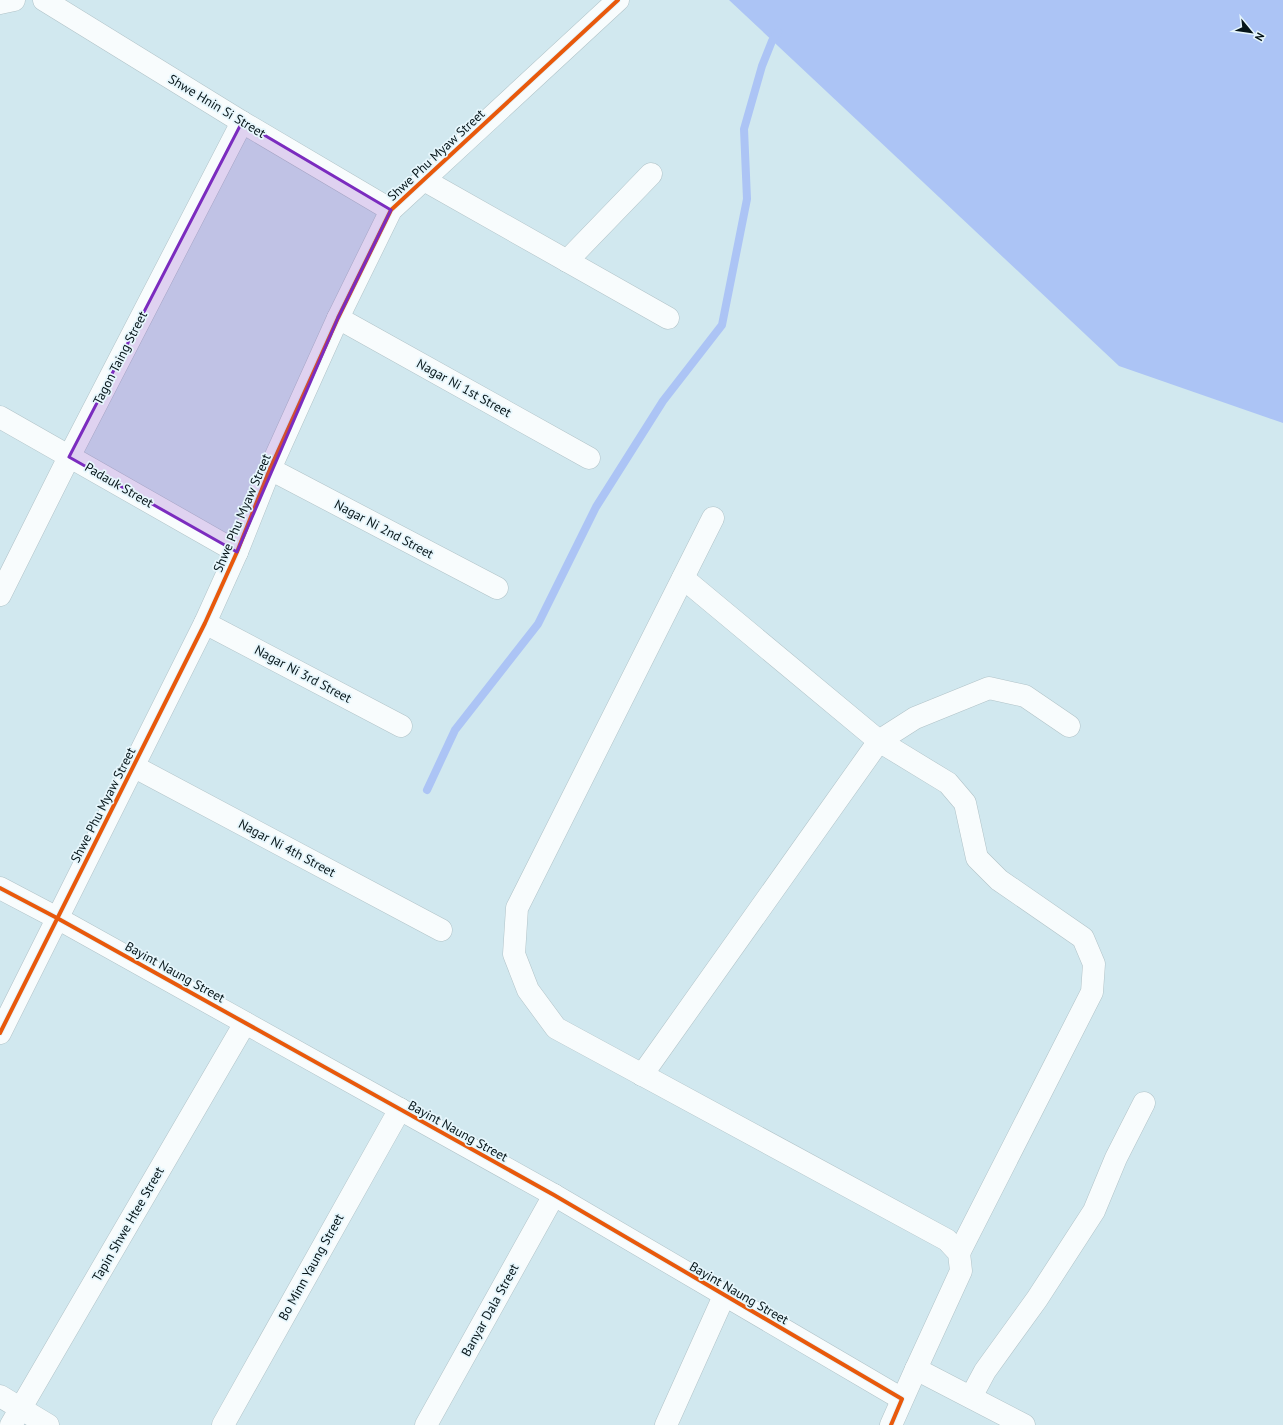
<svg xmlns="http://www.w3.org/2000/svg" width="1283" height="1425" viewBox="0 0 1283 1425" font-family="'PT Sans',sans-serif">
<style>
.water{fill:#acc4f5}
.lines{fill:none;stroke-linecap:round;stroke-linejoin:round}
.stream{stroke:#acc4f5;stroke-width:8}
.minor-casing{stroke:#b1c3c8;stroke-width:23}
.minor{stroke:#f8fcfd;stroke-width:22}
.cycleway-casing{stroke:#e6f6fc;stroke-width:6}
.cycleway{stroke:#e8590c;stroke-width:4}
.marked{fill:#7b2cbf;fill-opacity:0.2;stroke:#7b2cbf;stroke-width:3;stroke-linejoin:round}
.labels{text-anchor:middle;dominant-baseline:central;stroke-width:3.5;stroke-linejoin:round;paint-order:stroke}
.street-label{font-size:13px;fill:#061519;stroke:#e6f6fc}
</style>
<rect width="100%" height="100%" fill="#d1e8ef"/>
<polygon class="water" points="729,0 1283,0 1283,423 1119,366"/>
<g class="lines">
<polyline class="stream" points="427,790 455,730 538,624 596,507 663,401 722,325 747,199 744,129 762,66 772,41 778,32"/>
<g class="minor-casing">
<g id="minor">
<polyline points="44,0 242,122 391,210"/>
<polyline points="0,3 14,0"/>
<polyline points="424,180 668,318"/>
<polyline points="567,261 651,174"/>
<polyline points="338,318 589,458"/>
<polyline points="0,417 237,552"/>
<polyline points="270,469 497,588"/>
<polyline points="713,518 517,908 514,954 528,990 556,1028 947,1240 959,1253 961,1271 916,1369"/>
<polyline points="683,578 879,741 948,783 965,803 977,858 999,880 1083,938 1094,964 1092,992 959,1253"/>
<polyline points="0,595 69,457 242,122"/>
<polyline points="205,623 401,726"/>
<polyline points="133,766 441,930"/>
<polyline points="0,888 57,918 554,1195 902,1399"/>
<polyline points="0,1033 205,623 237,552 270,469 338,318 391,210 618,0"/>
<polyline points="642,1075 879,741 915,718 989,688 1025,696 1069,726"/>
<polyline points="0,1396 48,1425"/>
<polyline points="971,1397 985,1371 1037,1299 1094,1211 1116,1158 1144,1103"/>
<polyline points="11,1425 245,1023"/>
<polyline points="223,1425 400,1109"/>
<polyline points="426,1425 554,1195"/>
<polyline points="666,1425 724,1296"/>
<polyline points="891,1425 916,1369 1024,1425"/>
</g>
</g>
<use href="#minor" class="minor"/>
<g class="cycleway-casing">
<g id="cycleway">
<polyline points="0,888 57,918 554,1195 902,1399 891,1425"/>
<polyline points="0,1033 205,623 237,552 270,469 338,318 391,210 618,0"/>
</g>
</g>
<use href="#cycleway" class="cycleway"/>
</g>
<path class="marked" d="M 242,122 L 391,210 L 338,318 L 237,552 L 69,457 Z"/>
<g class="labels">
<g class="street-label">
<text transform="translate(217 106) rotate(31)">Shwe Hnin Si Street</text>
<text transform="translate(436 155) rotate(-43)">Shwe Phu Myaw Street</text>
<text transform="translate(120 358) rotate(-63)">Tagon Taing Street</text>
<text transform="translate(464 388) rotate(29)">Nagar Ni 1st Street</text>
<text transform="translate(119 485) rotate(30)">Padauk Street</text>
<text transform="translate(242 513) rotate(-67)">Shwe Phu Myaw Street</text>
<text transform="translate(384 529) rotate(28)">Nagar Ni 2nd Street</text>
<text transform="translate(303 674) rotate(28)">Nagar Ni 3rd Street</text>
<text transform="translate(103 805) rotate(-63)">Shwe Phu Myaw Street</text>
<text transform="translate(287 848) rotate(28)">Nagar Ni 4th Street</text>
<text transform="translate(175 972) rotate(29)">Bayint Naung Street</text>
<text transform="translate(458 1131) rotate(29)">Bayint Naung Street</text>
<text transform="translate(128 1224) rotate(-60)">Tapin Shwe Htee Street</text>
<text transform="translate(311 1267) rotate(-61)">Bo Minn Yaung Street</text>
<text transform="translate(739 1293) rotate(30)">Bayint Naung Street</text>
<text transform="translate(490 1310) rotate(-61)">Banyar Dala Street</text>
</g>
</g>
<g transform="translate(1251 32) rotate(119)" stroke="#e6f6fc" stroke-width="3" paint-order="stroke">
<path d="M0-3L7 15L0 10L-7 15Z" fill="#061519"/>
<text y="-6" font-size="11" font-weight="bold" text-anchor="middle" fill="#061519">N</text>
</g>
</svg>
